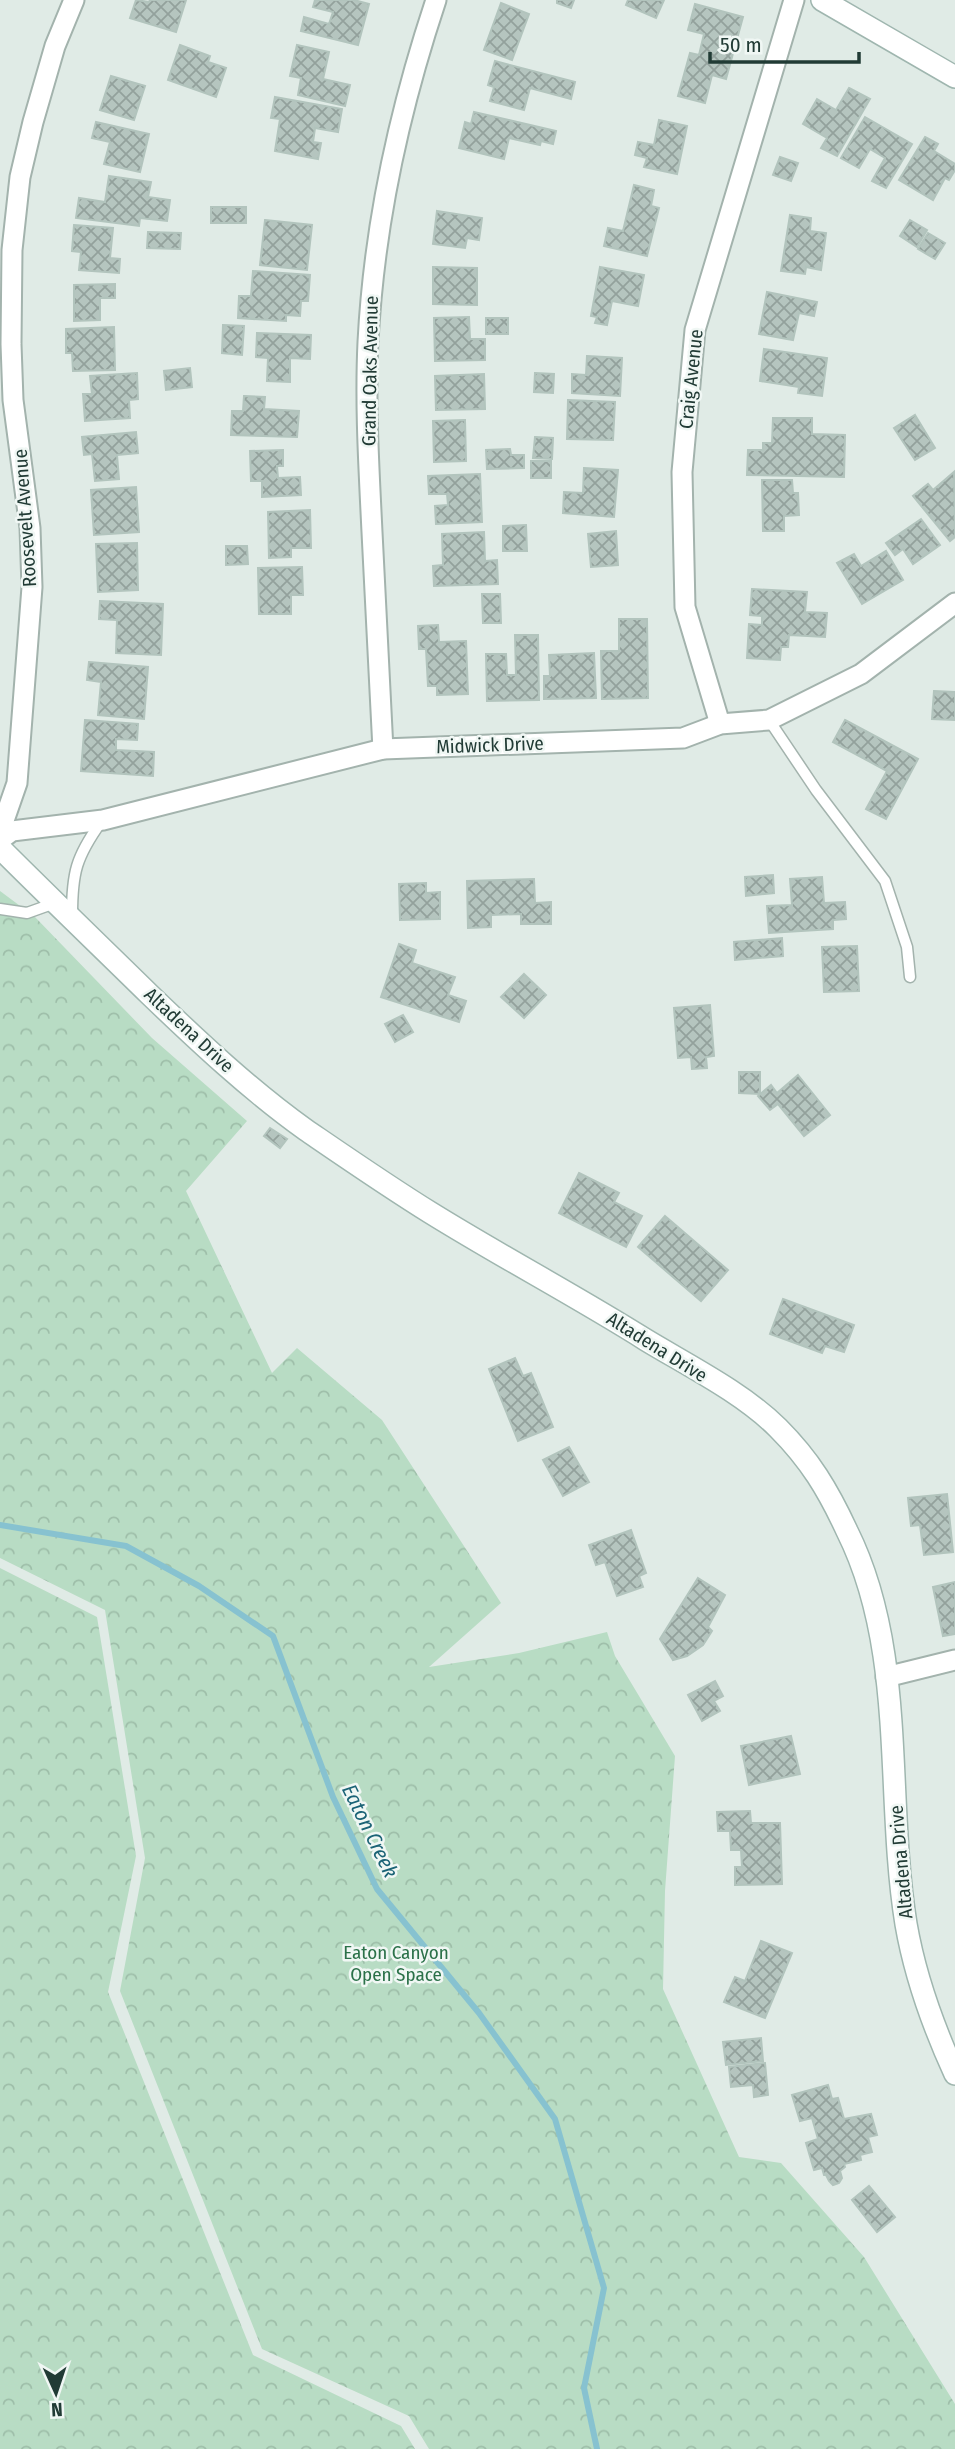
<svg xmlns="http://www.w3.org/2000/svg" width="955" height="2449" viewBox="0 0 955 2449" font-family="'Fira Sans Condensed',sans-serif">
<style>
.park{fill:url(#park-crowns)}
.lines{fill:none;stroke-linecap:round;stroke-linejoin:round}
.stream{stroke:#87c2d0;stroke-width:6}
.building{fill:url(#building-cross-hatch);stroke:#b2c4bd;stroke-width:2}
.lane-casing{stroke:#a3b3ad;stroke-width:13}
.street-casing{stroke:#a3b3ad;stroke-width:23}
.secondary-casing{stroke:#9fb6af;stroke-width:24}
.lane{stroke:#fff;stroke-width:10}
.street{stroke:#fff;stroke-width:19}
.secondary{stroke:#fff;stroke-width:21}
.labels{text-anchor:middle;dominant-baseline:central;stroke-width:5;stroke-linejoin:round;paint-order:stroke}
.street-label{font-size:19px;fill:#213b35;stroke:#f0f7f4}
.park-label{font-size:19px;fill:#2b7149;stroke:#f0f7f4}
.water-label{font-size:21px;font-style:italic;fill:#1b6376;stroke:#f0f7f4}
</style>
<defs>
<pattern id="park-crowns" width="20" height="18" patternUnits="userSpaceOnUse" patternTransform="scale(1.75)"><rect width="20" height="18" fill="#b8dcc4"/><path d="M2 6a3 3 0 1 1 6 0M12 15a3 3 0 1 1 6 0" fill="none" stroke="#9ebea9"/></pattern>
<pattern id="building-cross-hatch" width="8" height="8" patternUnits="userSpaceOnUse" patternTransform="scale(1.75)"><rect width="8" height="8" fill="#b5c5bf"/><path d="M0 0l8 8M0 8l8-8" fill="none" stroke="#93a19c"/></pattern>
</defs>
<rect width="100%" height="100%" fill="#e0ebe6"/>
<g class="park">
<polygon points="0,891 35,917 152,1038 247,1121 186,1191 272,1373 297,1348 382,1420 501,1603 429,1667 519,1653 607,1632 615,1656 675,1756 665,1891 663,1989 739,2157 781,2163 864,2257 955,2404 955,2449 429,2449 409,2416 262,2349 120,1991 145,1858 105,1610 0,1558"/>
<polygon points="0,1568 97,1617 136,1856 108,1992 253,2355 401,2426 415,2449 0,2449"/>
</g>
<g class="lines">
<polyline class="stream" points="0,1525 126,1546 199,1586 273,1636 333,1797 377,1889 479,2013 555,2119 604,2288 584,2388 597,2449"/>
</g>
<g class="building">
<polygon points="136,0 149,2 150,0 186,0 176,32 130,18"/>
<polygon points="315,0 354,0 369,4 358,45 301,31 304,17 329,24 333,12 313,7"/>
<polygon points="557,0 574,0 571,8 557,3"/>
<polygon points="628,0 664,0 656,18 626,5"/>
<polygon points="501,3 529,14 512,60 484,50"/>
<polygon points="695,4 743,17 726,79 712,75 705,103 678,96 690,53 699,55 704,34 688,30"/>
<polygon points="180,45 210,56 208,62 226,68 216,97 168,80"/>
<polygon points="297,45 329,52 323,79 350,85 345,106 298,95 301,78 290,76"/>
<polygon points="495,61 575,82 571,99 530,88 524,110 490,101 494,87 488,85"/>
<polygon points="111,76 145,86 134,120 100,110"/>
<polygon points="849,88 870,99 837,156 821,148 827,138 803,124 817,99 836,110"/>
<polygon points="275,97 342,109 338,132 315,128 313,142 321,143 318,159 275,151 280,119 271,118"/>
<polygon points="474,112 556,131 553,144 541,141 540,145 509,138 504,159 459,148 465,122 471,124"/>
<polygon points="865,117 912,144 886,188 872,181 885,158 870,149 859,168 841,158"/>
<polygon points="659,120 687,126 677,174 644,167 647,158 635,155 638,142 654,145"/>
<polygon points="96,122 149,134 140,172 104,164 110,142 92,138"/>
<polygon points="925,137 938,144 934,151 955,164 955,170 949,180 945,178 933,200 899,180"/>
<polygon points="780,157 798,163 791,181 773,175"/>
<polygon points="109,176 151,182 148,197 170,200 167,221 140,218 139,226 76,218 79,198 105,202"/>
<polygon points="634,185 654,190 651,206 659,208 647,256 604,246 608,228 623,231"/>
<rect x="211" y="207" width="35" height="16"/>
<polygon points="437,211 482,218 479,240 467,238 465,248 433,244"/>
<polygon points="790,215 811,218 810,231 826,233 821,270 806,267 805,274 781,271"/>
<polygon points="265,220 312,225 307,270 260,265"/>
<polygon points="910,220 927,230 917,247 900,236"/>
<polygon points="74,225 113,228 110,258 120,259 119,273 79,270 81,252 72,251"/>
<polygon points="148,232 181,233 180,249 147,248"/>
<polygon points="928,233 945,243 935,259 918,249"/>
<polygon points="433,267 477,268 477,305 433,304"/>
<polygon points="600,267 644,275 638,306 612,301 607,325 595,323 597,317 591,316"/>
<polygon points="253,271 310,275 308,301 301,301 300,316 286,315 286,321 238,318 239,296 251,296"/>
<polygon points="115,284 115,298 100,298 100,320 74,321 74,285"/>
<polygon points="767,292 817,302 814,316 799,313 793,340 759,334"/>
<polygon points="469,317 470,339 485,339 485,360 435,361 434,318"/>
<rect x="486" y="318" width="22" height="16"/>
<polygon points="223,325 244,326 242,355 222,353"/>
<polygon points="114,327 115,370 73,371 72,353 66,353 66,329"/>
<polygon points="257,333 311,335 310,359 290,358 290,382 267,381 268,358 256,357"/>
<polygon points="764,349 827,358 822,396 798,393 799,387 760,381"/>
<polygon points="587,356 622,358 620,396 572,393 572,374 586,375"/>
<polygon points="190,368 192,387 166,390 164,371"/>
<polygon points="137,373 138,399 129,400 130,418 85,421 83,394 92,394 90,376"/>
<polygon points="535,373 554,374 553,393 534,392"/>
<polygon points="484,374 485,409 436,410 435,376"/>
<polygon points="244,396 265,397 264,409 299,411 297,437 231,435 232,411 243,411"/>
<polygon points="568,400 615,402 613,440 567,439"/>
<polygon points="915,415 935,448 915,460 894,428"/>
<polygon points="773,418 812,418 812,434 845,435 844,477 747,475 748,450 763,450 763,443 772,443"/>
<polygon points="465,420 466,461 434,462 433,421"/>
<polygon points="136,432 138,453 117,455 119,479 95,481 92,454 84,455 82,437"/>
<polygon points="535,437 553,438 552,459 533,458"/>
<polygon points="510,449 511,455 524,455 524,468 487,469 486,450"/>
<polygon points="283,450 283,466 277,466 278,478 300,477 301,495 262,497 262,481 251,481 250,451"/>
<rect x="531" y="461" width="20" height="17"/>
<polygon points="584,468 618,470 614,517 563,513 564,492 583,493"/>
<polygon points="954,472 955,537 950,541 913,496 928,484 933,490"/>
<polygon points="480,474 482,522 436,524 435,506 448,505 447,494 429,494 428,476"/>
<polygon points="762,480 792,480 793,493 798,493 799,515 784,516 784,531 763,531"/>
<polygon points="136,487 139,532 94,535 91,490"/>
<polygon points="310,510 311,548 291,548 291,557 269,558 268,512"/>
<polygon points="921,519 940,545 913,564 903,549 895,555 886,543"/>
<polygon points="526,525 527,551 503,551 503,526"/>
<polygon points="616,531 618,565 591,567 588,534"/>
<polygon points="484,532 485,561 497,560 498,584 434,586 433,566 443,565 442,534"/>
<polygon points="137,543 138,590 98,592 96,544"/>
<polygon points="226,546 247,546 248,564 226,565"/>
<polygon points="886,551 903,580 862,604 837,563 854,554 861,566"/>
<polygon points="302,567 303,595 291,595 291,614 259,614 258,568"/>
<polygon points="752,589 807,592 805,612 827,613 825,637 789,635 788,647 781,647 780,660 747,658 749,624 762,625 762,616 750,615"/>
<polygon points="482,594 500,594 501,623 483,623"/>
<polygon points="100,601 163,604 161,655 116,653 117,620 99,619"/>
<polygon points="619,619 647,619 648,698 602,699 601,651 619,651"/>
<polygon points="438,625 439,642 466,641 468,694 437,695 437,686 428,686 426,649 419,649 418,626"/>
<polygon points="515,635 538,635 539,700 487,701 486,654 506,654 507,675 516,675"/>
<polygon points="594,653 596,698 544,699 544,676 550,676 549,655"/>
<polygon points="89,662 148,667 144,719 98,715 101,682 87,680"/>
<polygon points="934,691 955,692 955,720 932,719"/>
<polygon points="85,720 138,724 137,740 116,739 116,750 154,752 153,776 81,771"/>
<polygon points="845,720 918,759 886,819 866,809 887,771 833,742"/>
<polygon points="773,875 774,893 746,896 745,877"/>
<polygon points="822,877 824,903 845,902 846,919 833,920 833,929 769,933 767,906 792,905 790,879"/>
<polygon points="534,879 535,903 551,902 551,924 521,924 521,914 491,915 491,927 468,928 467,881"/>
<polygon points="426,883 426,893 440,892 440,919 400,920 399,884"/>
<polygon points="782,938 783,956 735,960 734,942"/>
<polygon points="399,944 416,950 412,963 455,977 448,995 466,1001 459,1022 381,997"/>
<polygon points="857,946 859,991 824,992 822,947"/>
<polygon points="524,974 546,995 524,1018 501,997"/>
<polygon points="710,1005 714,1056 706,1057 707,1068 692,1069 691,1057 678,1058 674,1008"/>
<polygon points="403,1015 413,1032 395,1042 385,1024"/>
<polygon points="739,1072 760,1072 760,1094 739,1093"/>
<polygon points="798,1075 830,1115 804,1136 778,1104 770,1110 758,1096 771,1085 777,1093"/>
<polygon points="270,1128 287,1139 280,1148 264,1136"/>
<polygon points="579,1173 619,1193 614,1202 642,1216 626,1247 559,1213"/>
<polygon points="665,1216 728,1270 701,1301 638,1247"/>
<polygon points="783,1299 854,1325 844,1352 825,1346 822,1353 770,1334"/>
<polygon points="515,1358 523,1376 531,1373 553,1427 518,1441 489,1369"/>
<polygon points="569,1447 589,1482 563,1496 543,1460"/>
<polygon points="947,1494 953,1552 924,1555 920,1525 911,1526 908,1498"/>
<polygon points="631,1530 646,1573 639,1576 643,1587 617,1596 605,1562 596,1565 589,1545"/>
<polygon points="698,1578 725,1595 708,1627 712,1631 703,1645 687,1656 673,1660 660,1639"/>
<polygon points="955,1582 955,1634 943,1636 933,1587"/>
<polygon points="715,1681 723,1696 714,1701 720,1711 702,1721 688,1695"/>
<polygon points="791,1736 800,1774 749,1785 741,1746"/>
<polygon points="750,1811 751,1823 780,1823 782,1884 735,1885 735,1867 742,1867 741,1850 731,1850 730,1831 718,1831 717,1812"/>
<polygon points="761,1941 792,1953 765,2018 724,2002 735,1977 745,1981"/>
<polygon points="761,2038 763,2061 726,2065 723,2042"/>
<polygon points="765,2063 768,2095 754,2097 753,2085 731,2087 729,2067"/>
<polygon points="828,2085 832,2099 838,2098 844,2119 871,2114 877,2135 868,2137 872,2152 860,2155 861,2160 844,2164 845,2167 840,2171 842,2178 839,2183 833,2185 829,2181 826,2175 824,2175 822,2168 814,2170 806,2143 818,2139 812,2118 800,2121 792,2095"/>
<polygon points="869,2186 895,2217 877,2232 852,2200"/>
</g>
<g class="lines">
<g class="lane-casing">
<g id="lane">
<polyline points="769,720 816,790 885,881 907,947 910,977"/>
<polyline points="0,909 27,913 55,903"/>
<path d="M 72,915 C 72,873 76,857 101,822"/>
</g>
</g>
<g class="street-casing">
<g id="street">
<polyline points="720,724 685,607 682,472 695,330 794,0"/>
<path d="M 383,749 C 379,677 376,605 372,532 C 369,469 365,405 368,342 C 374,224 399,111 436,0"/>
<polyline points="0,832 17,783 32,587 30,528 13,400 11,344 12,250 20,177 33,122 55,46 74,0"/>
<polyline points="0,840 12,831 103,820 383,749 683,738 720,724 769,720 861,674 955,603"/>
<polyline points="886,1677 955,1660"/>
</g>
</g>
<g class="secondary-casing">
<g id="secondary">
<polyline points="822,0 955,77"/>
<path d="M 0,848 C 49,897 99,945 149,994 C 199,1042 250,1090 306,1130 C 347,1158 389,1187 431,1213 C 502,1257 576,1296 646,1340 C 689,1366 743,1393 778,1428 C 810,1460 828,1490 847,1531 C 907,1651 885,1795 906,1924 C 915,1976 933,2026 955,2074"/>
</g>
</g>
<use href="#lane" class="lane"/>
<use href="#street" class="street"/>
<use href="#secondary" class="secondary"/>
</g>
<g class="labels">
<g class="street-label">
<text transform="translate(370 371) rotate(-89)">Grand Oaks Avenue</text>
<text transform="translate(691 379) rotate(-84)">Craig Avenue</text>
<text transform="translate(25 518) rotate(-94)">Roosevelt Avenue</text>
<text transform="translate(490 745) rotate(-2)">Midwick Drive</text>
<text transform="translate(189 1030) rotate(43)">Altadena Drive</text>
<text transform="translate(657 1347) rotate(32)">Altadena Drive</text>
<text transform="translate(901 1862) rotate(-95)">Altadena Drive</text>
</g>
<g class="park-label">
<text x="396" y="1952">Eaton Canyon<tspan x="396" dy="22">Open Space</tspan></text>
</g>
<g class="water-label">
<text transform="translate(370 1831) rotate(64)">Eaton Creek</text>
</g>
</g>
<g transform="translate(56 2393) rotate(177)" stroke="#f0f7f4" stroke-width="5" paint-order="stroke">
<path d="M0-5L12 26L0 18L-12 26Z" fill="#213b35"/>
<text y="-10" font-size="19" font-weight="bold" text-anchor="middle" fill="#213b35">N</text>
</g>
<path d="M710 52v10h149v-10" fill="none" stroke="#213b35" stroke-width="3.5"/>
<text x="720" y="52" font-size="21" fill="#213b35" stroke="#f0f7f4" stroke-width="5" paint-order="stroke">50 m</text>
</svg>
